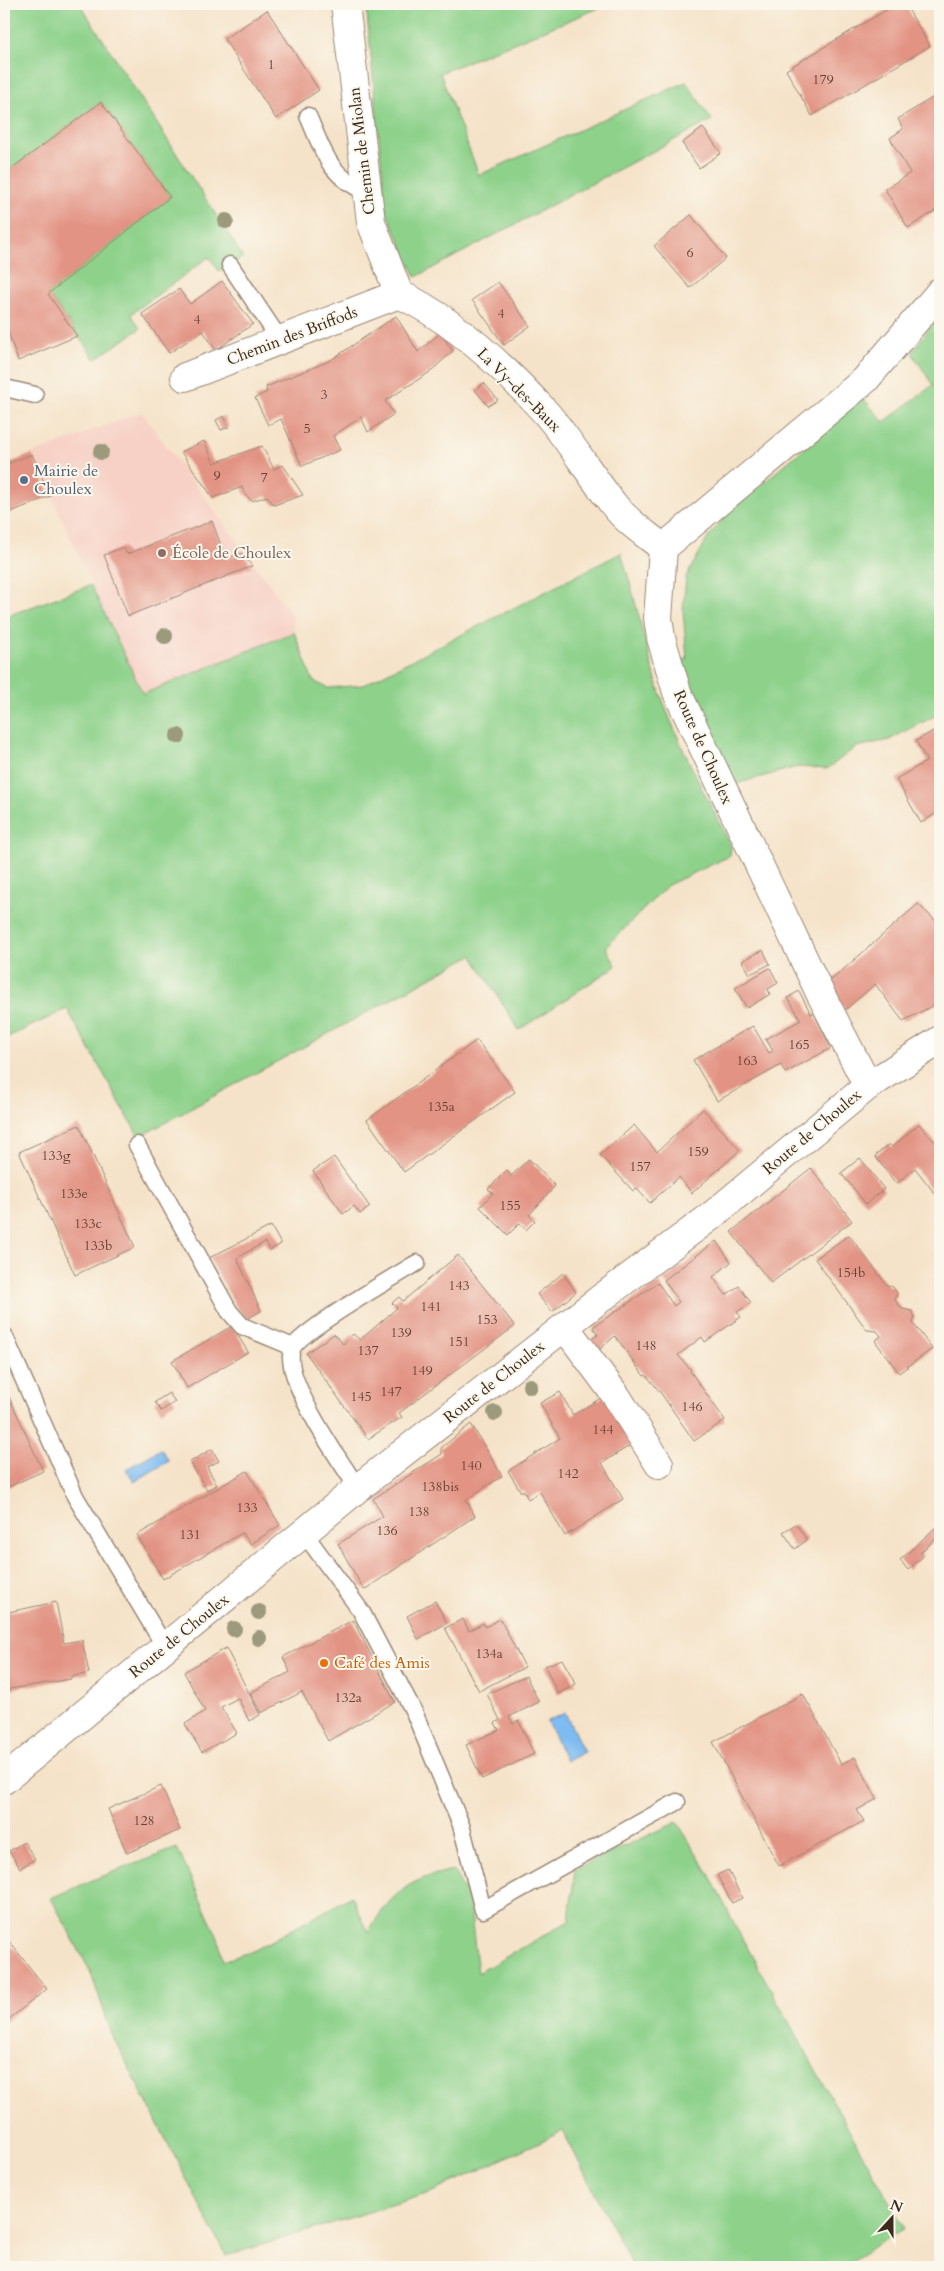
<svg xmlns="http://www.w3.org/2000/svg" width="944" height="2271" viewBox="0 0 944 2271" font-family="Cardo,serif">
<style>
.built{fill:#f7d1c6}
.green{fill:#8dd18b;stroke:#647e54}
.water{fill:#7dbbf1;stroke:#5c7288}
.building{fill:#e29383}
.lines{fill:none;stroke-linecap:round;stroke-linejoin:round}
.lane-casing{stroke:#988674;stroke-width:19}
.street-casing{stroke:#988674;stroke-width:30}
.lane{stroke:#fff;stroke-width:16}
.street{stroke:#fff;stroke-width:28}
.tree{fill:#9c997d}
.service-dot{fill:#5c6f8a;stroke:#fbf7ec;stroke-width:2}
.education-dot{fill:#8d6e63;stroke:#fbf7ec;stroke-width:2}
.food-dot{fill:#e8710a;stroke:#fbf7ec;stroke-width:2}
.labels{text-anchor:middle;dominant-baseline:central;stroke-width:4;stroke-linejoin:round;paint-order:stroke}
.number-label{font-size:14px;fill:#654437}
.street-label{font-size:16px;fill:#3b2a1e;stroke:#fbf7ec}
.service-label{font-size:16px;fill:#4e5e75;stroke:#fbf7ec;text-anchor:start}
.education-label{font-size:16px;fill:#785e54;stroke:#fbf7ec;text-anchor:start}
.food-label{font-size:16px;fill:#c56008;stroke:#fbf7ec;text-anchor:start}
</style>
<rect width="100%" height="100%" fill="#fbf7ec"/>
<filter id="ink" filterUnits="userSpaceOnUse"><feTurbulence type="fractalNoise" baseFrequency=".02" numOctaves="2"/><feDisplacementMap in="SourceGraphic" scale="10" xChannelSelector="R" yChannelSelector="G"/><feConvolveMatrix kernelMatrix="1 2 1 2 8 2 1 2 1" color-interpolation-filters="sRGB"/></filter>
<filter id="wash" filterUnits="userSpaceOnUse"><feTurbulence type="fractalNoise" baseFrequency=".0096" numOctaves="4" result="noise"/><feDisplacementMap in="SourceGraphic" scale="20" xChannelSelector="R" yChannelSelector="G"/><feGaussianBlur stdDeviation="1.12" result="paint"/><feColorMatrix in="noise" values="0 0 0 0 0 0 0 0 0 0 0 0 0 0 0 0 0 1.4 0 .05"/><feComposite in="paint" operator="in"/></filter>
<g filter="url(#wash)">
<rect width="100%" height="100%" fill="#f5e3c9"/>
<polygon class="built" points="141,412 292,615 294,632 143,694 32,454"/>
<g class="green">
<polygon points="4,4 80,4 243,257 220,272 209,257 131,314 140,329 95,359 48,294 170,197 101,102 4,174"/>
<polygon points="366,4 609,4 440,73 479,175 686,82 712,120 416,277 386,211"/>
<polygon points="940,313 940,713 889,740 856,747 827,769 797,767 732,785 690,691 681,661 687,659 683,611 686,577 709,536 729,512 863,398 884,422 933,385 912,353"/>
<path d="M 621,553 C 636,599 645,647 660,693 C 679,746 706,796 731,846 L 730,856 L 668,885 L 606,947 L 616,966 L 519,1030 L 472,955 L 139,1137 L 67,1009 L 4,1039 L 4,617 L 91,585 L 143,694 L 294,632 L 313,681 L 328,688 L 363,685 Z"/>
<path d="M 677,1822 L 707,1870 L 738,1931 L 904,2228 L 841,2267 L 633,2267 L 563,2131 L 430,2193 L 226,2256 L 113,2037 L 90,1971 L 51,1898 L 95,1879 L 177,1848 L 218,1938 L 223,1961 L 255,1950 L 352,1896 L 368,1932 C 393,1892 407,1880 453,1870 L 469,1899 L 478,1973 L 569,1921 L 575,1869 Z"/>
</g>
<g class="water">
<polygon points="161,1449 169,1461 134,1482 126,1469"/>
<polygon points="565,1713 584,1752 566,1761 547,1721"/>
</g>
<g id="blocks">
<g class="building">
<polygon points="896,4 905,4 930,46 812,116 786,70"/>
<polygon points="267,10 319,90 276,119 224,39"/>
<polygon points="940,93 940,208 908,228 885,189 910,173 890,138 903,129 898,119"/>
<polygon points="101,102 170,197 48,294 77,336 18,361 4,320 4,174"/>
<polygon points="703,128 721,153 699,168 682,143"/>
<polygon points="691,215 726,258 690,288 654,246"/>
<polygon points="222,281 253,324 216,350 203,331 169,353 142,314 179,289 190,304"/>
<polygon points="498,282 530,326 504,345 472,300"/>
<polygon points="396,316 418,352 440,333 453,351 430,372 385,401 394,414 368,432 361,417 333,436 340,450 302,466 281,419 268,425 255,398 267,392 266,387 331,360"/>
<polygon points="484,383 498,400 488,406 475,390"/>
<polygon points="224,416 229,427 221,430 216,420"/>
<polygon points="204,441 214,463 262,446 274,469 283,465 303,495 274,505 267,496 252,501 244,493 242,487 213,498 181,452"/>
<polygon points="32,454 50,496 4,515 4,465"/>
<polygon points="212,521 226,559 242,553 252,566 128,616 104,555 123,547 127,554"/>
<polygon points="940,727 940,811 921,823 896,779 927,761 916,741"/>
<polygon points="918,904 940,925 935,930 940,936 940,1002 903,1021 875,984 845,1010 829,982"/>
<polygon points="763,950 770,964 750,974 742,961"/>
<polygon points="770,968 778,983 768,989 770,994 747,1008 735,988"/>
<polygon points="799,991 811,1014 814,1013 831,1048 785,1073 781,1065 717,1101 693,1060 753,1026 769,1053 773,1051 766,1039 801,1020 788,998"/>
<polygon points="477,1040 515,1092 404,1172 367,1120"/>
<polygon points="703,1109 740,1150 692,1193 679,1177 650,1203 636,1188 633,1191 600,1155 634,1125 657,1152"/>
<polygon points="919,1124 937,1144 940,1141 940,1191 936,1195 915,1168 896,1184 875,1156 889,1144 892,1147"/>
<polygon points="79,1125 135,1247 75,1275 19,1152"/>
<polygon points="334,1157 370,1207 360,1214 354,1206 343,1214 313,1171"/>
<polygon points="860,1158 884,1189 866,1204 841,1173"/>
<polygon points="529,1159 555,1186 529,1215 535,1221 526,1230 520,1223 508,1235 480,1207 493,1193 488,1189 507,1170 511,1176"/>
<polygon points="811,1168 852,1221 771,1283 731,1232"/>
<polygon points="271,1226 281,1244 270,1250 265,1242 237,1258 261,1311 247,1319 237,1308 209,1258"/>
<polygon points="849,1235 887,1285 893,1287 897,1293 895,1300 902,1309 912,1311 915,1317 913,1323 932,1349 899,1373 875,1341 881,1336 877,1331 867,1330 815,1259"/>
<polygon points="716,1241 731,1262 713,1277 726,1295 739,1286 751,1303 737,1312 741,1317 705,1342 702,1337 678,1355 691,1370 690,1371 725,1420 694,1441 660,1392 646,1375 644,1376 615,1336 599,1350 591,1339 598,1335 593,1327 658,1283 674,1306 679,1302 664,1280"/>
<polygon points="458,1255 515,1326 399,1413 402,1417 368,1439 306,1353 334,1334 343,1344 353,1334 360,1340 397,1308 392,1303 399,1297 403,1301"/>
<polygon points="563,1273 576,1292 552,1312 537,1294"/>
<polygon points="232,1326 248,1352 187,1388 172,1361"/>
<polygon points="4,1386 43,1471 4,1489"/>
<polygon points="560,1392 573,1415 604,1396 634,1443 602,1463 623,1499 565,1536 540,1492 528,1499 523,1490 521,1492 508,1471 560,1438 540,1403"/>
<polygon points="169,1393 175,1402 161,1411 155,1402"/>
<polygon points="471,1424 502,1476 466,1500 475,1516 364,1590 338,1544 383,1516 373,1499 442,1454 441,1448"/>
<polygon points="212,1449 219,1461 207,1467 217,1485 207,1490 190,1462"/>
<polygon points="247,1471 280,1525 251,1544 242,1533 163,1579 137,1535"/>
<polygon points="796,1524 807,1540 795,1549 783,1532"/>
<polygon points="935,1528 940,1535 920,1553 923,1556 908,1570 900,1560"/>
<polygon points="435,1601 447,1623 418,1639 407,1616"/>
<polygon points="56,1602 64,1643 82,1640 89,1673 71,1677 71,1679 4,1690 4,1613"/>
<polygon points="463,1619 469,1631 483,1623 485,1627 500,1619 525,1667 479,1691 445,1628"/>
<polygon points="353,1620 395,1702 328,1741 302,1692 261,1713 250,1693 290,1672 283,1657"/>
<polygon points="226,1648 260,1715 249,1721 238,1698 221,1707 237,1733 202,1752 185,1724 205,1711 184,1672"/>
<polygon points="562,1659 576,1684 558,1694 545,1666"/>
<polygon points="526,1676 539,1702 509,1717 513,1724 518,1720 534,1754 482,1779 466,1745 499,1730 495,1723 500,1720 487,1694"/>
<polygon points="803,1694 841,1764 855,1757 877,1799 857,1810 864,1821 779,1866 713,1742"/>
<polygon points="161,1786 180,1830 127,1853 108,1809"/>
<polygon points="24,1842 35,1859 20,1868 9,1851"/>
<polygon points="728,1870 742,1898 732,1903 717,1875"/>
<polygon points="4,1935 47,1989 4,2023"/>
</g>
</g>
</g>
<g filter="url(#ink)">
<use href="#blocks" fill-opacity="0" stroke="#988674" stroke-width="1"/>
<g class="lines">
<g class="lane-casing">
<g id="lane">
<path d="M 308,116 C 324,152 328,176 367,192"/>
<polyline points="230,265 280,340"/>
<polyline points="5,388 35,395"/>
<polyline points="137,1145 229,1311 242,1326 293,1347"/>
<polyline points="4,1335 75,1496 165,1647"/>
<path d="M 358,1488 C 341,1463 282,1378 292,1349 C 298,1333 397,1275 417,1263"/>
<polyline points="304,1533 361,1611 414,1712 461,1825 483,1910 677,1802"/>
</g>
</g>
<g class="street-casing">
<g id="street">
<polyline points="345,4 371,222 399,294"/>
<path d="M 399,294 C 453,319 506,369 546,413 C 571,442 590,475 614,505 C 627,522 646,534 663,548"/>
<polyline points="185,377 399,294"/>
<polyline points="868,1086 819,991 677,692 661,638 658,618 663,548 865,380 940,292"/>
<polyline points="565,1327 617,1397 659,1464"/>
<polyline points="4,1780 358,1488 600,1299 710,1217 868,1086 940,1040"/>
</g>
</g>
<use href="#lane" class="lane"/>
<use href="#street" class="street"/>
</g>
<g class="tree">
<circle cx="226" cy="221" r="8"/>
<circle cx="101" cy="452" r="8"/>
<circle cx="165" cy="636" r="8"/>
<circle cx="178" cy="736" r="8"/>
<circle cx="530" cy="1386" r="8"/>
<circle cx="495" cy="1413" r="8"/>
<circle cx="259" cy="1612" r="8"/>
<circle cx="234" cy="1629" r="8"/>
<circle cx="259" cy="1638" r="8"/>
</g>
</g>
<circle class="service-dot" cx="24" cy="480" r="5"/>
<circle class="education-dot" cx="162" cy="553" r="5"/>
<circle class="food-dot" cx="324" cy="1663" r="5"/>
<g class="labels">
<g class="number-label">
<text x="271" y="64">1</text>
<text x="823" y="79">179</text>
<text x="690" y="252">6</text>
<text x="501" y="313">4</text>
<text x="197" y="319">4</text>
<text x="324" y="394">3</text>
<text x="307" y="428">5</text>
<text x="217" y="475">9</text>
<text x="264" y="477">7</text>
<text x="799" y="1044">165</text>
<text x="747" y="1060">163</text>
<text x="441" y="1106">135a</text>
<text x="698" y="1151">159</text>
<text x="56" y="1155">133g</text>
<text x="640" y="1166">157</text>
<text x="74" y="1193">133e</text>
<text x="510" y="1205">155</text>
<text x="88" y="1223">133c</text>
<text x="98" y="1245">133b</text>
<text x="851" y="1272">154b</text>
<text x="459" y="1285">143</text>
<text x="431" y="1306">141</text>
<text x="487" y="1319">153</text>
<text x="401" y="1332">139</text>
<text x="459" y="1341">151</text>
<text x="646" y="1345">148</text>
<text x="368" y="1350">137</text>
<text x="422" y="1370">149</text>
<text x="391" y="1391">147</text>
<text x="361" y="1396">145</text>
<text x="692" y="1406">146</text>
<text x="603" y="1429">144</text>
<text x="471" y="1465">140</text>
<text x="568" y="1473">142</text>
<text x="440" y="1486">138bis</text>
<text x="247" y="1507">133</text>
<text x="419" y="1511">138</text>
<text x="387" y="1530">136</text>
<text x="190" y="1534">131</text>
<text x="489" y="1653">134a</text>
<text x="348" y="1697">132a</text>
<text x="144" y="1820">128</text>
</g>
<g class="street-label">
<text transform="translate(362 151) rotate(-97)">Chemin de Miolan</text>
<text transform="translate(292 336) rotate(-21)">Chemin des Briffods</text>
<text transform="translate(519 390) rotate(45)">La Vy-des-Baux</text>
<text transform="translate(703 747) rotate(66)">Route de Choulex</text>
<text transform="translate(812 1132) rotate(-40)">Route de Choulex</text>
<text transform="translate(494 1382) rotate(-38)">Route de Choulex</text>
<text transform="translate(179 1636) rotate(-39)">Route de Choulex</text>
</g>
<g class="service-label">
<text x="34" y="471">Mairie de<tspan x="34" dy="18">Choulex</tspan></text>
</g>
<g class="education-label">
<text x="172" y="553">École de Choulex</text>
</g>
<g class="food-label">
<text x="334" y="1663">Café des Amis</text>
</g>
</g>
<rect width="944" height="2271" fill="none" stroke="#fbf7ec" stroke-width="20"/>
<g transform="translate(892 2218) rotate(21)" stroke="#fbf7ec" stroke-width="4" paint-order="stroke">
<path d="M0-4L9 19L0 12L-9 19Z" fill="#3b2a1e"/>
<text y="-8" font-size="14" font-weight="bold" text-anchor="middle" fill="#3b2a1e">N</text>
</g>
</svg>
